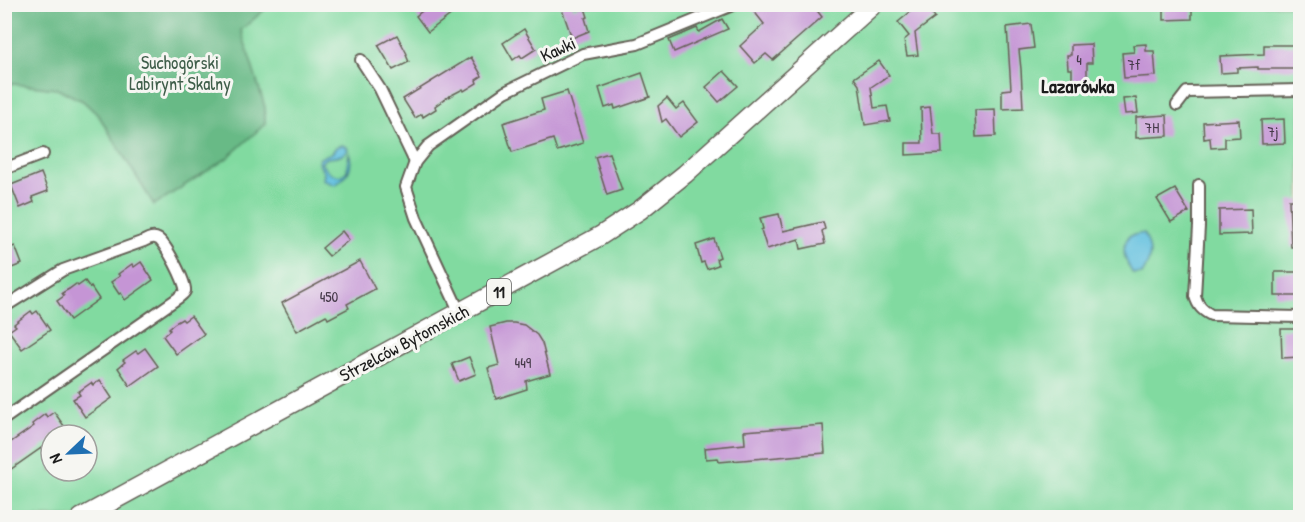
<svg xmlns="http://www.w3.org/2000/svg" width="1305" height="522" viewBox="0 0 1305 522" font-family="'Patrick Hand',sans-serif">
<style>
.green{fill:#81daa0;stroke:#4e7b5e;stroke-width:1.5;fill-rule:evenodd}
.forest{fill:#68ba86;stroke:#426b51;stroke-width:1.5}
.water{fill:#61c0df;stroke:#3e6e7e;stroke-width:1.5}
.building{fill:#c595d5}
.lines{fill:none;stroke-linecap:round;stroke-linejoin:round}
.minor-casing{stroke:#656157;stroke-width:14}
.trunk-casing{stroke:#656157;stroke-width:21}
.minor{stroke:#fff;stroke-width:10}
.trunk{stroke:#fff;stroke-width:18}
.labels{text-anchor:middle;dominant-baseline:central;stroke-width:6;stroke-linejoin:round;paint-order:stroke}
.number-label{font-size:15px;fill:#463a4a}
.shield{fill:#f6f6f2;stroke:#5d5d5c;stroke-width:1.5}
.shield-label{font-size:16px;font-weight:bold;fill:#1c1c1c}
.street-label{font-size:18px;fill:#1c1c1c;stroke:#f6f6f2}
.park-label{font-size:18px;fill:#3f5e4a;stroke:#f6f6f2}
.neighbourhood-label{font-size:20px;font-weight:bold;fill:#1c1c1c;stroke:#f6f6f2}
</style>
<rect width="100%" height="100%" fill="#f6f6f2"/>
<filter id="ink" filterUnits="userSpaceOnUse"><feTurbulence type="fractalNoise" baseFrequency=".0167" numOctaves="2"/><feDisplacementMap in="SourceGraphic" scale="12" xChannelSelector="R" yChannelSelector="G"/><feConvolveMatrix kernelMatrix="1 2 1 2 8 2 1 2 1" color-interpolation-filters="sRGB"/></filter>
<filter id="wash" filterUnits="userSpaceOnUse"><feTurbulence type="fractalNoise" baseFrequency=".008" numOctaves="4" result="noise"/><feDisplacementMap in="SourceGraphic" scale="24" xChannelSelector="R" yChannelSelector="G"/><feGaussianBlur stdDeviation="1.35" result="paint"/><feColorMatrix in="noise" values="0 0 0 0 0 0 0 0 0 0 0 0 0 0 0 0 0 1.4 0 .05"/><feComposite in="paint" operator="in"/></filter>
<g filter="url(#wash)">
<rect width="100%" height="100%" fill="#ede2c4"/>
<path class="green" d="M 4,5 L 1300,5 L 1300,517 L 5,517 ZM 51,435 L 87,435 L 87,471 L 51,471 Z"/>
<polygon class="forest" points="5,4 270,5 241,30 265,107 265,124 226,159 154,205 99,116 83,101 57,89 5,83"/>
<g class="water">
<path d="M 342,145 L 347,147 L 348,150 C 346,152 344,154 342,155 C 334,160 328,154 321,163 C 325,170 334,176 341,176 L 347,171 L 349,152 C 354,168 348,176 335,185 L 323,180 L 324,173 L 319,164 L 319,159 L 324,156 L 332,153 L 336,147 Z"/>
<path d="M 1144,233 C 1152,249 1152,259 1142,274 L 1133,274 C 1125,261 1120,250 1129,236 Z"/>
</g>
<g id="blocks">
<g class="building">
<polygon points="431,4 465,4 428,32 416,16"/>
<polygon points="560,4 572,4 573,8 584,5 588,17 585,18 589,31 572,38"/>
<polygon points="758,4 812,4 822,17 773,60 766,54 755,63 740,46 764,24 753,10"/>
<polygon points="920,4 924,4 935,18 915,33 918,55 907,56 904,40 909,36 898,22"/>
<polygon points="1173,4 1192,4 1192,19 1164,20 1164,7 1173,7"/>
<polygon points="722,19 728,29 674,52 669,40 697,28 699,32"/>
<polygon points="1031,24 1034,48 1019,50 1021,69 1023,108 1002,109 1002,90 1011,89 1007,27"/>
<polygon points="524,29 536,49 522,58 520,55 513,60 503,43"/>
<polygon points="397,35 407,54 406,55 409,62 393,70 378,45"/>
<polygon points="1091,44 1092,63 1087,63 1087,83 1072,84 1072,69 1068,69 1067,55 1071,55 1071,45"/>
<polygon points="1146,44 1146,51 1154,51 1156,76 1124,78 1122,53 1134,52 1133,45"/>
<polygon points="1264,45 1300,45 1300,69 1258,69 1258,67 1237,68 1237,72 1221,73 1220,56 1264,54"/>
<polygon points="471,57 482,76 476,80 477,83 464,91 463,89 448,97 435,106 436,109 423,117 422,114 415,118 403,99"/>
<polygon points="879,61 889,75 871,87 874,108 887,106 890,121 865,125 859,85 854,78"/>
<polygon points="724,71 738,86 719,102 706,87"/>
<polygon points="642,73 650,97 615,109 614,105 605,108 599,88"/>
<polygon points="567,91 583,143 557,151 553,139 512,152 503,123 544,110 541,99"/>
<polygon points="667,98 676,109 684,103 698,122 679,137 666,119 662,122 658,106"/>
<polygon points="1136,98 1138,113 1125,114 1123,99"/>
<polygon points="930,107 933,134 941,134 942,153 906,155 906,143 922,143 921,108"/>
<polygon points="995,109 996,136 976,137 975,110"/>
<polygon points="1167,115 1168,136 1136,138 1136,117"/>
<polygon points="1284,119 1285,143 1262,144 1261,120"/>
<polygon points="1239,120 1240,137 1225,138 1225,147 1211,148 1210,138 1204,139 1203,122"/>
<polygon points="609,153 622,190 607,195 595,157"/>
<polygon points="41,173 48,191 32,197 34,202 20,208 11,185"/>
<polygon points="1175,189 1189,212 1171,222 1157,199"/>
<polygon points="1289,200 1300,200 1300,247 1291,247"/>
<polygon points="1251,209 1252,234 1219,235 1219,210"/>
<polygon points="779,214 783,231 823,222 825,229 822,231 825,244 801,249 799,239 767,249 761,230 763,229 760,218"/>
<polygon points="342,231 349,240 329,256 322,248"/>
<polygon points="714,239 720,257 716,259 718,265 707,269 704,262 701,263 696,245"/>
<polygon points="15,246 22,264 4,271 4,250"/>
<polygon points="360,261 375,289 347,304 349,308 328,319 326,315 297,331 282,303"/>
<polygon points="141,262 153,280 125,300 121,293 119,294 111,282 120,276 118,274 132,264 134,267"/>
<rect x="1275" y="272" width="25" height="24"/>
<polygon points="85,281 90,288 91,287 99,299 70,320 57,301 64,296 62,293 69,289 76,284 78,286"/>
<polygon points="31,311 33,314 37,311 50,330 22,349 9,331 16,326 14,324"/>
<polygon points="191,316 204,334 176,354 163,336 170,330 169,328 175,323 182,319 184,321"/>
<polygon points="506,323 514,323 524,325 537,335 542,343 550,374 526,381 527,389 496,399 488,368 499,365 490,327"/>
<polygon points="1281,329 1300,329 1300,357 1282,358"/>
<polygon points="145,348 158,366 130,386 118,368 125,362 123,360 136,351 138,353"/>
<polygon points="469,357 476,374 459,381 452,364"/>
<polygon points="100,380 112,398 85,417 73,399 80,395 78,392 91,383 93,385"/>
<polygon points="54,412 67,430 59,435 51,435 51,441 4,474 4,447 34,426 32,424 45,414 47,417"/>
<polygon points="823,425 825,453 719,462 718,458 706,459 705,448 745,444 744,431"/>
</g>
</g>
</g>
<g filter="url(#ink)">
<use href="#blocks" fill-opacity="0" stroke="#656157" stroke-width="1.5"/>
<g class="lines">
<g class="minor-casing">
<g id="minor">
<polyline points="361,60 380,89 415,162"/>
<polyline points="1177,105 1187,92 1300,90"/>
<polyline points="4,169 43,154"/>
<path d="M 1199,185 L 1199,226 L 1195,296 C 1198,306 1202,310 1211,315 L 1300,317"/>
<path d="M 4,307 L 63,270 L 144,241 C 148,239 153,236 158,239 C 165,242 187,284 185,291 C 184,294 180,296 178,298 L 4,419"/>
<polyline points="460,313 416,218 406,187 415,162 428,146 505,92 583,54 637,44 735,4"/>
</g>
</g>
<g class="trunk-casing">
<polyline id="trunk" points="81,518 600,236 640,210 685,174 874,4"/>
</g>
<use href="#minor" class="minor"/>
<use href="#trunk" class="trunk"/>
</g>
</g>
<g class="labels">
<g class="number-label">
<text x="1079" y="59">4</text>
<text x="1134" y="64">7f</text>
<text x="1152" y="127">7H</text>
<text x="1273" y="131">7j</text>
<text x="329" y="296">450</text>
<text x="523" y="362">449</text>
</g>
<rect class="shield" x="487" y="279" width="24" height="26" rx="4.5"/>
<g class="shield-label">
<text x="499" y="292">11</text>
</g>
<g class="street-label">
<text transform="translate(558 49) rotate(-24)">Kawki</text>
<text transform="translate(404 343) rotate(-28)">Strzelców Bytomskich</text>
</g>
<g class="park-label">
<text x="180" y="62">Suchogórski<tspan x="180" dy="21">Labirynt Skalny</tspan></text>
</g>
<g class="neighbourhood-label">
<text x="1078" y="85">Lazarówka</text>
</g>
</g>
<rect width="1305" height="522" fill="none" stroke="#f6f6f2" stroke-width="24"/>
<g transform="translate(69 453) rotate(247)"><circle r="28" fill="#f6f6f2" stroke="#9f9f9c" stroke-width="1.5"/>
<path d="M0-4.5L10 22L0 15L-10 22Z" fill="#1f6fb2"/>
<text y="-9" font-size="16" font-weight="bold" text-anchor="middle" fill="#1c1c1c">N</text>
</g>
</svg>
